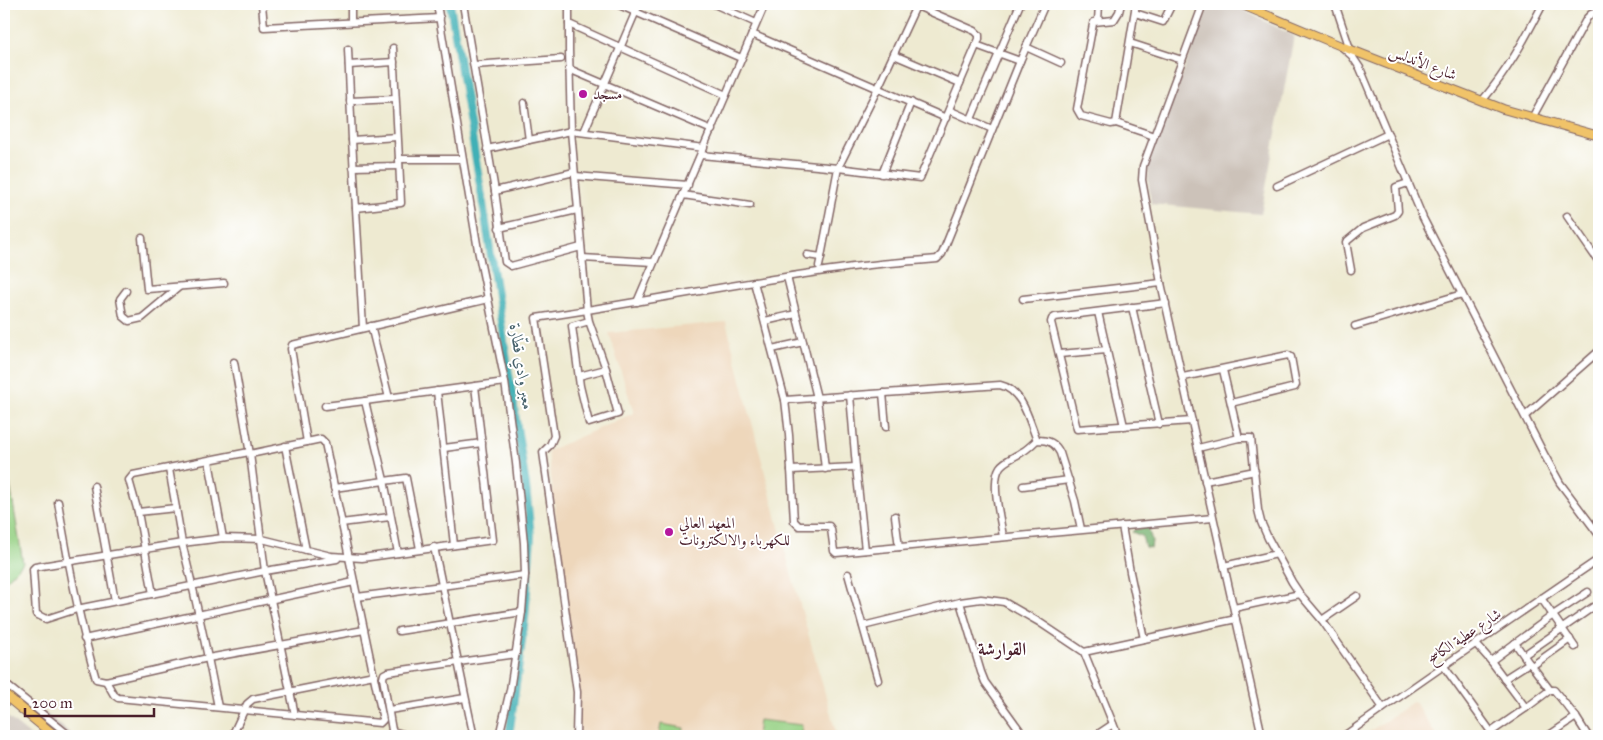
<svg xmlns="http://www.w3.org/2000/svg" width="1603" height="740" viewBox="0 0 1603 740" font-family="'IM FELL Great Primer',Amiri,serif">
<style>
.built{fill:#eed7bb}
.industrial{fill:#ccc2b9}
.green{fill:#98d286;stroke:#717858}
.forest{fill:#7ab473;stroke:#626a4f}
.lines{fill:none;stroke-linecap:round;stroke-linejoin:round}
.river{stroke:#3fb0b6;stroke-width:8}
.minor-casing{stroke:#836665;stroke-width:9}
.major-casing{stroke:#836665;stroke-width:10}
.highway-casing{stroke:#836665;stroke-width:11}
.minor{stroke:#fff;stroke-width:6}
.major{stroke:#f0c369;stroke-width:8}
.highway{stroke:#f0c369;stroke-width:9}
.poi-dot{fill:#b5179e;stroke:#fff;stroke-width:2}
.labels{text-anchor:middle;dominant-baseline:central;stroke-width:4;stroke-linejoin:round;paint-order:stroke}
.street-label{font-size:15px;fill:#4a1f2b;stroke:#fff}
.poi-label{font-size:15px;fill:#4a1f2b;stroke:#fff;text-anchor:start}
.water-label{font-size:16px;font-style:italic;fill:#45606a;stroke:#fff}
.quarter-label{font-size:18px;font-weight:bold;fill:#4a1f2b;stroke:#fff}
</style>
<rect width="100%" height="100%" fill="#fff"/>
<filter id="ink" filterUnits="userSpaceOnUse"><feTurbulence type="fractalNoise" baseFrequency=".02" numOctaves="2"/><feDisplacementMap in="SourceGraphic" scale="10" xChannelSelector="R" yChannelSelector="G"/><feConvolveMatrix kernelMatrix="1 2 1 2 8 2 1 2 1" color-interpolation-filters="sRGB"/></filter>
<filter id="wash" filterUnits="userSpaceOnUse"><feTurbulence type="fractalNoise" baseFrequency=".0096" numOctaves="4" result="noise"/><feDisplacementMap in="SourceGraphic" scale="20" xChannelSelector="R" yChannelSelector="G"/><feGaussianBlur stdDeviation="1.12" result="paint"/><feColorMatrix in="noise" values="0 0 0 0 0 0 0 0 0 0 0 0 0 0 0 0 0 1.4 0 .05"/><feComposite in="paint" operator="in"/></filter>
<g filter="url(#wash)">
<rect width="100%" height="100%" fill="#eeead1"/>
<g class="built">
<polygon points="726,322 788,562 837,736 576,736 577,692 548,451 634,413 609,333"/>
<polygon points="1414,701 1437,736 1363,736"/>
</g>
<g class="industrial">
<polygon points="1209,4 1231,4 1294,36 1261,214 1151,204 1147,168"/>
<polygon points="5,681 74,736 59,736 4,691"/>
<polygon points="4,714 31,736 4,736"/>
</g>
<g class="green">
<polygon points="4,449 23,563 4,583"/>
<polygon points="759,720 802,725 801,736 757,736"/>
<polygon points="661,724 684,728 683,736 659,736"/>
</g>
<polygon class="forest" points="1148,527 1152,541 1151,548 1145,547 1142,536 1132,532 1134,530"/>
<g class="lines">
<polyline class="river" points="450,4 483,203 526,486 531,536 525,618 509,736"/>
</g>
</g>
<g filter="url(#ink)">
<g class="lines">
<g class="minor-casing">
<g id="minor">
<polyline points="262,4 264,27 440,18"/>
<polyline points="351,4 351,22"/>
<polyline points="437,4 478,250 505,382 516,463 524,543 525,575 522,612 510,690 499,736"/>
<polyline points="463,4 495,191 505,262 511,266 581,247"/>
<polyline points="569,4 569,50 571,131 587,311 589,321 606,369 618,414 589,423 580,386 572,326 589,321"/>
<polyline points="617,4 741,58"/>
<polyline points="714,4 756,23"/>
<polyline points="1121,4 1119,12 1114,20 1094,22 1093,24 1077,109 1081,116 1111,124 1116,123 1136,4"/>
<polyline points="1203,4 1143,166 1142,180 1161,283 1262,736"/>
<polyline points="1335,4 1350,49"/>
<polyline points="917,6 975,31 979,35 979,39 960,83"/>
<polyline points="1135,13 1163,22 1172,4"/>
<polyline points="1098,21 1099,4"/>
<polyline points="569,24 726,95"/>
<polyline points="752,34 946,118"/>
<polyline points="1130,43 1182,60"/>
<polyline points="976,45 1020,61"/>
<polyline points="1026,47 1061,63"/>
<polyline points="1342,47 1352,56 1360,68 1423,218 1545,456 1560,483 1599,535"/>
<polyline points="393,48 399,159 462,159"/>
<polyline points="348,49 352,140 363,328"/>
<polyline points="349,65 394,62"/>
<polyline points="474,65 561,59"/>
<polyline points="569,69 712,130"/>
<polyline points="350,101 395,99"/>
<path d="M 1482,101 C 1509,69 1524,40 1543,4"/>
<polyline points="524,103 529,140"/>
<polyline points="949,110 992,129"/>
<polyline points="1532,118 1587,18 1591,14 1599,11"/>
<polyline points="971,119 1020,4"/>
<polyline points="1116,123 1154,136"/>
<polyline points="584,132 639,4"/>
<polyline points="352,140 397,137"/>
<polyline points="487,149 571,131 704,148"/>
<polyline points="701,155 838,168 920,178 960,83 894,55"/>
<polyline points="353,167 399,166"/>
<polyline points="882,174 911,102"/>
<polyline points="575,176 688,185"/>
<polyline points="1277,186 1388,134"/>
<polyline points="495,191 574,172"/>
<polyline points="683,195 750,205"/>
<polyline points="356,208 401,203 399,159"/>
<polyline points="1567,216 1599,262"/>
<polyline points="499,228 577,210"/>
<polyline points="142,238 147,289 224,283"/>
<polyline points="807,255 821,257 838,168 878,88 917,4"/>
<polyline points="582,258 653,262"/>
<polyline points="819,266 821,257"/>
<polyline points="1351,270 1346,242 1363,228 1395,215 1398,211 1396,187 1408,183"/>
<polyline points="787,277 817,398 825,469"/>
<polyline points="754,282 785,400 789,435 794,521 799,526 829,526 831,529 834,551 836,553 1213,518"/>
<polyline points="126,291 120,299 123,316 129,321 142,318 179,287"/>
<polyline points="1023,299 1161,283"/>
<polyline points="637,302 765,4"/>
<polyline points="1166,303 1055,317 1052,319 1051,322 1077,429 1192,421"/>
<polyline points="1132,307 1159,424"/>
<polyline points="1098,312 1124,426"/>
<polyline points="765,321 796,314"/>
<polyline points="371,326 389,398"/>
<polyline points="1355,326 1462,294"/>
<polyline points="772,349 803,342"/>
<polyline points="1059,354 1107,350"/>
<polyline points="234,362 250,454 265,571 295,715"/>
<polyline points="1223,370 1239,438"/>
<polyline points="579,376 606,369"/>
<polyline points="1183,377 1288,355 1291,357 1296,385 1295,387 1231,403"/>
<polyline points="437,391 454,545"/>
<polyline points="883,393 886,427"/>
<polyline points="850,395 856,467 865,550"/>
<path d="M 785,400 L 1000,385 C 1023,390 1029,421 1037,440"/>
<polyline points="325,406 365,401"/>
<polyline points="1525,416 1599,351"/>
<polyline points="307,442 291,349 292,345 488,299"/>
<polyline points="285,446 306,550"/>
<polyline points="444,448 482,443"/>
<polyline points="1198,448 1239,438 1251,438 1258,510 1261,522 1268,538 1292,582 1300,594 1322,620"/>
<polyline points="249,452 133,475 129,480 138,512 176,508 182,543 223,538 262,539 331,556 362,558 493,540 475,386"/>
<polyline points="209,461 223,538"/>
<polyline points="169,469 176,508"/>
<polyline points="791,470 856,467"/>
<polyline points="1205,481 1255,471"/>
<polyline points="94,486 115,601"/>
<polyline points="1023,486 1069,480"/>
<polyline points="334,488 406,478 420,549"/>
<path d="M 58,502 C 68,562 79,621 96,679 L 106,681 L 208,658 L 364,630"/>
<polyline points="138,512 153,594"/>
<polyline points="895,516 899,547"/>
<polyline points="341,523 390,517"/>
<polyline points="1122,526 1130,572 1144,639"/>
<path d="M 1003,537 C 1001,520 990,482 1000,467 C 1005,460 1015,457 1022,452 C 1028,449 1032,444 1037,440 C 1049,440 1055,443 1060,453 L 1075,501 L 1081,529"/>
<polyline points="434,547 473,733 472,736"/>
<polyline points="398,553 384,480 365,401 505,382"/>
<polyline points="1224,566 1277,554"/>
<polyline points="848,574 878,680"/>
<polyline points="1357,596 1322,620 1383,708"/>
<polyline points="357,597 525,575"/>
<polyline points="1541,598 1575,647"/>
<polyline points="960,602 981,672 985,682 1024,736"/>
<polyline points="1234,608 1300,594"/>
<polyline points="863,626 960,602 981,599 1004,602 1039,622 1084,652 1118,736"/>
<polyline points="399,631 522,612"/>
<polyline points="84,639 354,582"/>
<polyline points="1515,643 1529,663"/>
<polyline points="1476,644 1491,661 1526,708 1491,732"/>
<polyline points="1084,652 1236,619"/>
<polyline points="1524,655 1593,607"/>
<polyline points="1491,661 1553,615 1588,592"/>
<polyline points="1443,665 1494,736"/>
<polyline points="1532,666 1550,690"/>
<polyline points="1504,679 1529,663 1532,666 1570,639"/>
<polyline points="106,681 114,695 118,698 380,723 383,720 325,443 321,439 250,454"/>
<polyline points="4,683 70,736"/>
<path d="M 218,707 C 207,652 196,598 182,543 L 35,567 L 33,569 L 36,614 L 46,619 L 77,609 L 265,571 L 337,559"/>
<polyline points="1526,708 1550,690 1554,690 1576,717 1588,736"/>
<polyline points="389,710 465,698"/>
<polyline points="392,731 410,736"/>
<polyline points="232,736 247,704 253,699 374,675"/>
<polyline points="393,736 383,678 384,674 388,672 516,654"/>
<path d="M 576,736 L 577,692 L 543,452 L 550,445 L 554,436 L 536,318 C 645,302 752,280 861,266 C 886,263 912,261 937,259 L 942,254 L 1020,61 L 1045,4"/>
<polyline points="1095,736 1113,724"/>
<path d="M 1344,736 C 1428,676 1514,617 1599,559"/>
<polyline points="1548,736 1576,717"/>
</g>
</g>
<g class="major-casing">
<polyline id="major" points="1240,4 1341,46 1503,109 1599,136"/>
</g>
<g class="highway-casing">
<polyline id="highway" points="4,694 55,736"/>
</g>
<use href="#minor" class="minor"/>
<use href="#major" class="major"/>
<use href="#highway" class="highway"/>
</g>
</g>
<g class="poi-dot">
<circle cx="583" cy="94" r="5"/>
<circle cx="669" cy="532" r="5"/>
</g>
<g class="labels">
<g class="street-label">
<text transform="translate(1423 63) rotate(21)">شارع الأندلس</text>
<text transform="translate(1464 636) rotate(-34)">شارع عطية الكاسح</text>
</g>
<g class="poi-label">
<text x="593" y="94">مسجد</text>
<text x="679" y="523">المعهد العالي<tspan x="679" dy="17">للكهرباء والالكترونات</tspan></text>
</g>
<g class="water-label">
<text transform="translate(522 367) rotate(81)">معبر وادي قطّارة</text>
</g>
<g class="quarter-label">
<text x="1002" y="649">القوارشة</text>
</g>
</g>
<rect width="1603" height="740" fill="none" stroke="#fff" stroke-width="20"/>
<path d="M25 708v8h129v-8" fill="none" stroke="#4a1f2b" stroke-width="2.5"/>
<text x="32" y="708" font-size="15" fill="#4a1f2b" stroke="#ffffff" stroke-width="4" paint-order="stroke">200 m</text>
</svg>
